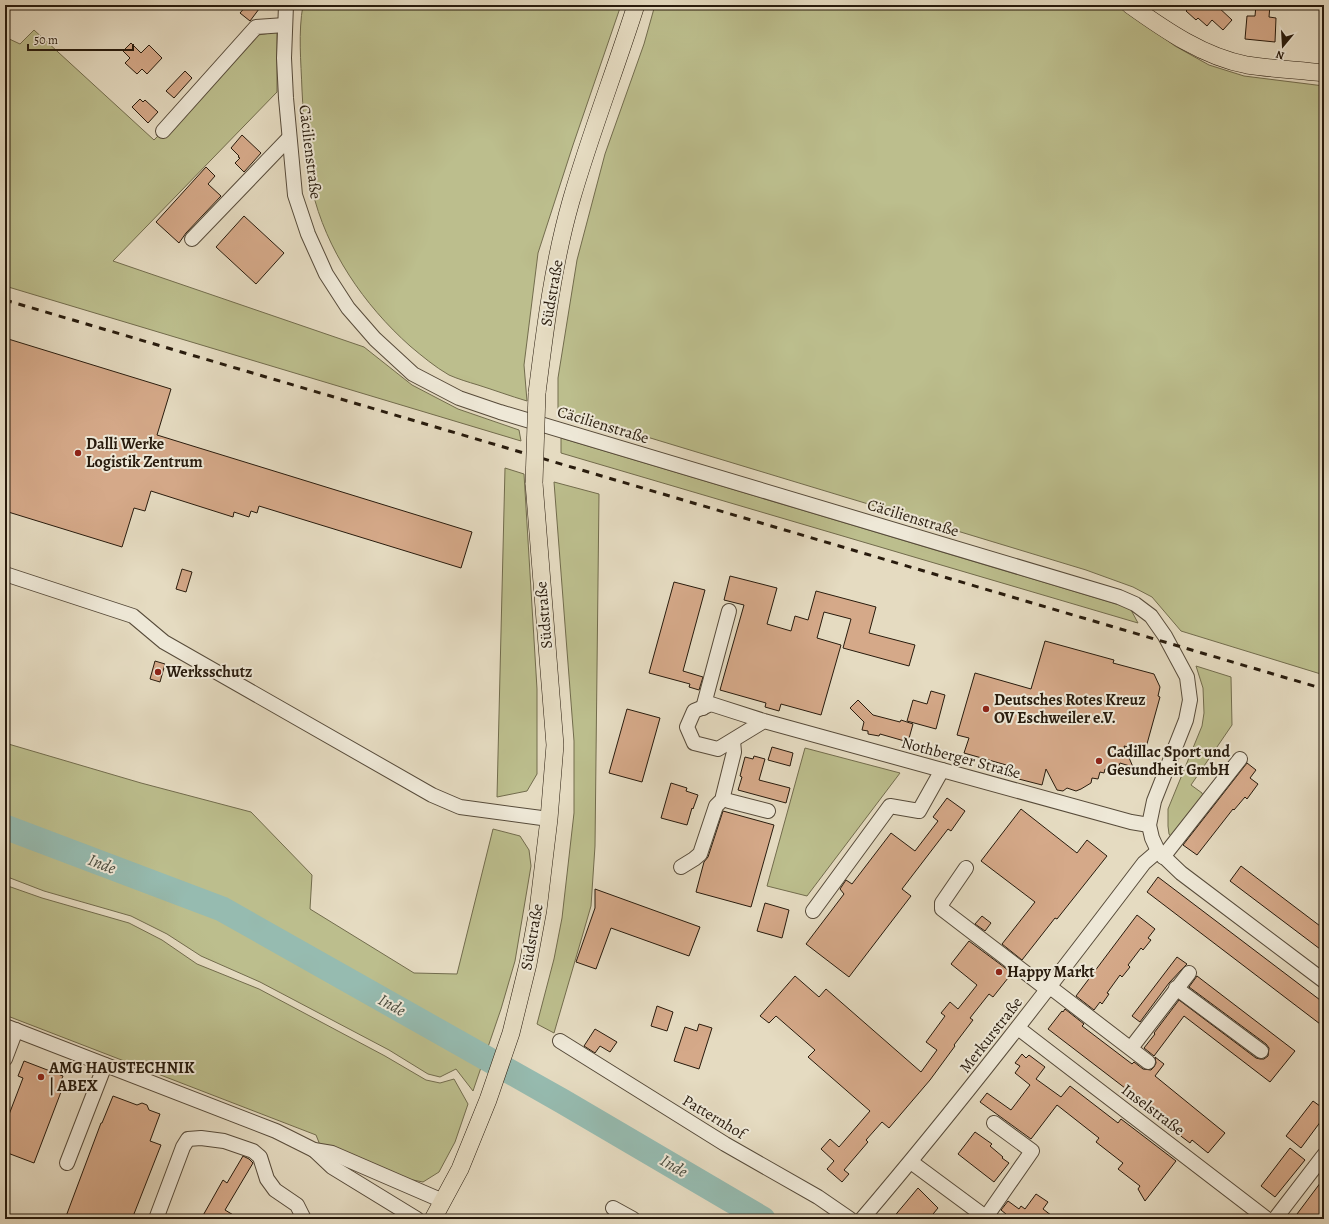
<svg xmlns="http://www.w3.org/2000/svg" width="1329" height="1224" viewBox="0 0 1329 1224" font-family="Alegreya,serif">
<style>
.green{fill:#bcbe8d;stroke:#726c4d}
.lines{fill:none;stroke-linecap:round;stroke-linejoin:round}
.river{stroke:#96bbb0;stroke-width:25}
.building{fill:#d5a989;stroke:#281b0d}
.minor-casing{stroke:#574b3a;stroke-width:16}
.major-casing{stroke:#281b0d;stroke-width:18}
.minor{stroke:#eee8d7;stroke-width:14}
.major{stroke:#e5dbc1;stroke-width:17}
.rail{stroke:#281b0d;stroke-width:3;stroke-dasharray:7 7;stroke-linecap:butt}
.major-bridge-casing{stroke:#281b0d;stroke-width:18;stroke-linecap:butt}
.major-bridge{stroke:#e5dbc1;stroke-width:17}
.poi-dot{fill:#8f2418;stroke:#eee8d7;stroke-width:1.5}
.labels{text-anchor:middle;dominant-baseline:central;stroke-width:4;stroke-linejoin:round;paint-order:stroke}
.street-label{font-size:16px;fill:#281b0d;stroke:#eee8d7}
.poi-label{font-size:16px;font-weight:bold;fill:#281b0d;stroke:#eee8d7;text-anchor:start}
.water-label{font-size:17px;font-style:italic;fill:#494b3e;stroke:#eee8d7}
</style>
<rect width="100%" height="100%" fill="#e5dbc1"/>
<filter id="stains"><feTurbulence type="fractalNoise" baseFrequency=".005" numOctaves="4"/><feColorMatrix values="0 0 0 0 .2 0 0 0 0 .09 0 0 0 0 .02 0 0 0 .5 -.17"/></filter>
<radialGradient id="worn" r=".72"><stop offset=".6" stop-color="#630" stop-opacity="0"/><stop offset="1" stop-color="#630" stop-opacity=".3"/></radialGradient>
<g class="green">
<path d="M 303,5 L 621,5 L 573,145 L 538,253 L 524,365 L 527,401 C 510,396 494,390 478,385 C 468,382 458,379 449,375 C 435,367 422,356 410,346 C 364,305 326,250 312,189 C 304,157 304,123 302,90 C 301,61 298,33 303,5 Z"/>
<polygon points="655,5 1118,5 1175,46 1209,65 1244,76 1324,86 1324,675 1181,631 1152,597 1133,587 1086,570 558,410 558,378 577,260 605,154 644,44"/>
<polygon points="34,30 154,140 224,68 258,35 277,32 277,92 113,261 364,347 412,385 458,409 519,430 521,441 5,286 5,37 20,44"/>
<polygon points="561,438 1130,608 1138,623 561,453"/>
<polygon points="505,468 524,474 537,689 537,774 527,791 497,797"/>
<polygon points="554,482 599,494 595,846 591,906 554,1033 537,1024 554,959 562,918 574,813 574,741"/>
<polygon points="1196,666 1231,677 1232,725 1191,785 1202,793 1203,796 1172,838 1169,834 1168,826 1168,809 1202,726 1204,713 1203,688"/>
<polygon points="5,743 141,783 251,812 312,875 310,909 414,973 457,974 493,829 520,836 529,850 531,866 515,961 501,1009 473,1091 456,1069 440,1077 428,1074 389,1050 260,982 201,956 167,934 131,916 44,891 5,876"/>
<polygon points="805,748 900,773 807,896 767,886"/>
<polygon points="5,885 42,898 129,923 162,940 197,964 259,989 385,1056 426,1080 440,1083 454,1079 468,1104 455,1142 439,1172 423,1182 403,1178 320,1145 316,1135 5,1015"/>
</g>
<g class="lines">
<polyline class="river" points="5,827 222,909 562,1101 763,1219"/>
</g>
<g class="building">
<polygon points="247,5 262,5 250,21 240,13"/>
<polygon points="1192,5 1216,5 1232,20 1223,30 1212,20 1207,26 1198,18 1196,20 1186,11"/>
<polygon points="1256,5 1270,5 1269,17 1276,18 1275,42 1245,39 1247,16 1255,16"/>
<polygon points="131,43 141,53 149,45 162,58 147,74 142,69 137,74 125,63 130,58 123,51"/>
<polygon points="185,71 192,78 174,98 166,91"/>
<polygon points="140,99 143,102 145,100 158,112 148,123 132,107"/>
<polygon points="242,135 261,153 244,172 235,163 240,158 238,157 239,156 231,148"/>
<polygon points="206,167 215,176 208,184 221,196 186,233 179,243 156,222"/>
<polygon points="244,216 284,253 256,284 216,247"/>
<polygon points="5,338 171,389 157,435 472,532 461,568 259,506 257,513 251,511 249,517 234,512 233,517 151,491 145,511 134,508 122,547 5,511"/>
<polygon points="182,569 192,572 186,592 176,589"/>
<polygon points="730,576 777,588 767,624 791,631 795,616 808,620 816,591 876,607 869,633 915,645 909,666 843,648 851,619 824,612 817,638 841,645 821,715 781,704 779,711 765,707 766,703 720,690 744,605 724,600"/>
<polygon points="674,582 705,590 683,671 703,677 699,690 689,687 690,684 649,673"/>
<polygon points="1045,641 1114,660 1113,663 1154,674 1160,687 1158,696 1160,697 1145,751 1124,746 1133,767 1120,763 1118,769 1110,767 1109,770 1105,769 1104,773 1100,772 1098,779 1092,778 1091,783 1081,789 1076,791 1067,788 1063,791 1057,790 1046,769 1042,785 1007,776 1010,766 964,753 969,738 957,735 975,673 1031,689"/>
<polygon points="155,661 165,664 160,682 150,679"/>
<polygon points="931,691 945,695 936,729 907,721 913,700 927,704"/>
<polygon points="858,700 873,715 900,722 901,720 913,724 908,742 880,734 879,736 868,734 868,731 862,730 864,722 850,708"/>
<polygon points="627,709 660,718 642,782 609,773"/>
<polygon points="772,747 793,753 790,766 768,760"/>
<polygon points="754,756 765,759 759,780 790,788 786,803 738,790 742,777 740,776 745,757 753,759"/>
<polygon points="1247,763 1256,770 1250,778 1258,784 1247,799 1245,797 1234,810 1233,809 1197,855 1183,845"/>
<polygon points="671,783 687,788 686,791 698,795 693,809 692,808 687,825 661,818"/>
<polygon points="947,798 965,811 951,831 948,829 902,889 911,896 849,977 806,944 844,894 840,889 846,880 852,884 891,833 915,851 938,821 933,817"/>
<polygon points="1021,809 1077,853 1087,840 1107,856 1057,919 1055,918 1022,960 1002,944 1035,902 981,861"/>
<polygon points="723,811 774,825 751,907 696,892 704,862 708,857"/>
<polygon points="1241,866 1324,929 1324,952 1230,881"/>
<polygon points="1158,877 1324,1003 1324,1027 1147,892"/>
<polygon points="595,889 700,927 689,956 611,928 596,969 576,962 595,908"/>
<polygon points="765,903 789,910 782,938 757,931"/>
<polygon points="1137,915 1155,929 1148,938 1151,940 1143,950 1141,948 1128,965 1130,967 1122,977 1120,975 1107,993 1109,994 1102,1004 1100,1002 1094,1010 1076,996"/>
<polygon points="982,916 991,923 985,931 975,924"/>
<polygon points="969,941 1012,973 993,997 989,994 970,1018 973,1020 954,1045 955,1046 930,1080 889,1128 882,1122 866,1140 868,1142 844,1170 849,1174 842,1182 827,1169 834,1161 821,1149 830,1139 839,1147 870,1111 808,1057 815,1050 776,1016 769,1023 760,1016 795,976 819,997 826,989 921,1072 937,1050 926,1042 945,1016 941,1013 950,1002 958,1009 977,985 951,964"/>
<polygon points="1177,957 1187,964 1183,968 1169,983 1140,1022 1132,1016"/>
<polygon points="1197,976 1295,1051 1270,1082 1184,1016 1154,1056 1144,1048 1155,1034 1154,1033 1179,1000 1256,1058 1260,1059 1264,1059 1268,1056 1269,1048 1266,1044 1189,987"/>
<polygon points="657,1006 673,1012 667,1031 651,1026"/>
<polygon points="1065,1009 1084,1024 1082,1026 1132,1064 1134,1062 1143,1069 1151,1070 1154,1067 1156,1063 1155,1057 1164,1064 1155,1076 1225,1133 1208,1153 1192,1140 1190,1143 1144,1108 1136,1101 1138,1098 1048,1029 1062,1011 1063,1012"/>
<polygon points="699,1024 712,1028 699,1069 674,1061 685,1027 697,1031"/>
<polygon points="595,1029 617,1042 610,1052 600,1046 595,1053 584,1046"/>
<polygon points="1022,1054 1026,1058 1029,1055 1045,1067 1036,1079 1061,1097 1070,1086 1118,1123 1121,1119 1176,1161 1145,1201 1138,1189 1140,1186 1118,1169 1123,1163 1096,1142 1099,1138 1057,1105 1031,1139 980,1102 987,1093 1011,1110 1030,1085 1015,1073 1020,1066 1015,1063"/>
<polygon points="24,1061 63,1076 60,1083 64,1084 34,1163 5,1152 5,1125 23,1078 18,1076"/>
<polygon points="113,1096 137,1105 142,1103 147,1105 149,1110 160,1114 150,1141 161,1145 132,1219 65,1219 101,1123 102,1123"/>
<polygon points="1313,1101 1324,1109 1324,1117 1301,1148 1286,1136"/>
<polygon points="975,1132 992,1144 990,1146 1003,1157 1002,1158 1009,1163 994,1182 958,1154"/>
<polygon points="1290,1148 1305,1160 1275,1197 1261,1186"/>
<polygon points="243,1156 249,1159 253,1163 225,1210 240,1219 201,1219 223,1180 227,1183"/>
<polygon points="1324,1178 1324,1209 1316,1219 1304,1219 1297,1214"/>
<polygon points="918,1188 938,1208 929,1219 892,1219"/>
<polygon points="1036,1194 1048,1202 1043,1209 1056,1219 1012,1219 1001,1210 1008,1201 1019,1209 1021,1206 1025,1209"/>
</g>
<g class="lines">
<g class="minor-casing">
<g id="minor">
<polyline points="286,5 284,58 286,98 295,195 308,234 326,274 348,308 375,339 413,374 459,398 500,412 1119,597 1135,604 1151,616 1165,636 1187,677 1190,700 1186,720 1154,801 1149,825 1152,838 1158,851 1181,873 1324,981"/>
<polyline points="163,131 256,27 285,25"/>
<polyline points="192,239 289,138"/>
<polyline points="5,574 133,616 164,642 432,795 460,807 549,819"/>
<polyline points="703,708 729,611"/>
<polyline points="764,721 718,749 694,743 687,727 694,711 711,704 764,721 1131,822 1149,825"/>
<polyline points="733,741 734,752 723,796 725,799 729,801 768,811"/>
<polyline points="1163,857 1240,759"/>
<polyline points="681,867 694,859 700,854 716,806 724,798"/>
<polyline points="966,868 942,903 942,909 1048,990"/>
<polyline points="813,911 890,806 919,811 942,770"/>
<polyline points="1050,987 1148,1062"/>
<polyline points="1176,988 1261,1051"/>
<polyline points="5,1026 276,1131 314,1150 332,1153 443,1201"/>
<polyline points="1018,1028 1267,1219"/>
<polyline points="560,1041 725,1144 818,1197 850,1219"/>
<polyline points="1131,1048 1189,973"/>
<polyline points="5,1059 16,1030"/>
<polyline points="314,1150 332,1167 417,1219"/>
<polyline points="911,1162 988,1219"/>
<polyline points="67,1163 105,1065"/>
<polyline points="613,1208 633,1219"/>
<polyline points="986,1217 1032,1151 994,1123"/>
<polyline points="156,1219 183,1147 188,1139 201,1138 224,1141 253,1151 260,1157 267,1179 275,1190 297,1205 304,1219"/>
<path d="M 862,1219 C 960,1104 1052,984 1144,863 L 1158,851"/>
<polyline points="1275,1219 1324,1155"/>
</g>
</g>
<g class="major-casing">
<g id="major">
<path d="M 1130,5 C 1165,30 1204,57 1247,65 C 1273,69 1299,70 1324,73"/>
<path d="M 537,393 C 545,329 553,264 571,201 C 590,135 615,71 636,5"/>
<polyline points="433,1219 460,1169 488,1100 511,1033 528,964 538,910 549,819 555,745 534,483"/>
</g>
</g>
<use href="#minor" class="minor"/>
<use href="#major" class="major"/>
<polyline class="rail" points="5,300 1324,689"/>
<g class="major-bridge-casing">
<polyline id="major-bridge" points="534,483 537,393"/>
</g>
<use href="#major-bridge" class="major-bridge"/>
</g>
<g class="poi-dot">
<circle cx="78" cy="453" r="4"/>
<circle cx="158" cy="672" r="4"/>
<circle cx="986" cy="709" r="4"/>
<circle cx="1099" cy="761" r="4"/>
<circle cx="999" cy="972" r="4"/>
<circle cx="41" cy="1077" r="4"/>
</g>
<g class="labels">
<g class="street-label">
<text transform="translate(310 152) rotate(83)">Cäcilienstraße</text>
<text transform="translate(552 293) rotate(-80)">Südstraße</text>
<text transform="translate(603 425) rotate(17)">Cäcilienstraße</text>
<text transform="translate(913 518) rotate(17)">Cäcilienstraße</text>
<text transform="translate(544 615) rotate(-95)">Südstraße</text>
<text transform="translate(961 758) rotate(15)">Nothberger Straße</text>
<text transform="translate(532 937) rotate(-80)">Südstraße</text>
<text transform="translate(991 1035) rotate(-52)">Merkurstraße</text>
<text transform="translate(1153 1110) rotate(37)">Inselstraße</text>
<text transform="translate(714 1117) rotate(31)">Patternhof</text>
</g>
<g class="poi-label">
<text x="86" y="444">Dalli Werke<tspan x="86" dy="18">Logistik Zentrum</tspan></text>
<text x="166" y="672">Werksschutz</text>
<text x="994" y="700">Deutsches Rotes Kreuz<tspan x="994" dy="18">OV Eschweiler e.V.</tspan></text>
<text x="1107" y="752">Cadillac Sport und<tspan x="1107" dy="18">Gesundheit GmbH</tspan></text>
<text x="1007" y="972">Happy Markt</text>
<text x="49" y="1068">AMG HAUSTECHNIK<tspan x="49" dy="18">| ABEX</tspan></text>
</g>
<g class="water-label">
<text transform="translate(102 864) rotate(21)">Inde</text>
<text transform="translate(392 1005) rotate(29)">Inde</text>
<text transform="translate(674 1166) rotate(31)">Inde</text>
</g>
</g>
<rect width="1329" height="1224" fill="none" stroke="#e5dbc1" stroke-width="20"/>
<rect x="6" y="6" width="1317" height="1212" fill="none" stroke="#281b0d" stroke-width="2"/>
<rect x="10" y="10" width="1309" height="1204" fill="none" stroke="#281b0d"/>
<g transform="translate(1283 46) rotate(198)" stroke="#eee8d7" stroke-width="3" paint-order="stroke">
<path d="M0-3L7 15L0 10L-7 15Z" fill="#281b0d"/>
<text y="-6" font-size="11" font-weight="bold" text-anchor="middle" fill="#281b0d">N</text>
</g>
<path d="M28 44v6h105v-6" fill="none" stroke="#281b0d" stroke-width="2"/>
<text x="34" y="44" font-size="12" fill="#281b0d" stroke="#eee8d7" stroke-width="3" paint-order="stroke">50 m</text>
<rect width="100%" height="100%" filter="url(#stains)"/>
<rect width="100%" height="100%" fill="url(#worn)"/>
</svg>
